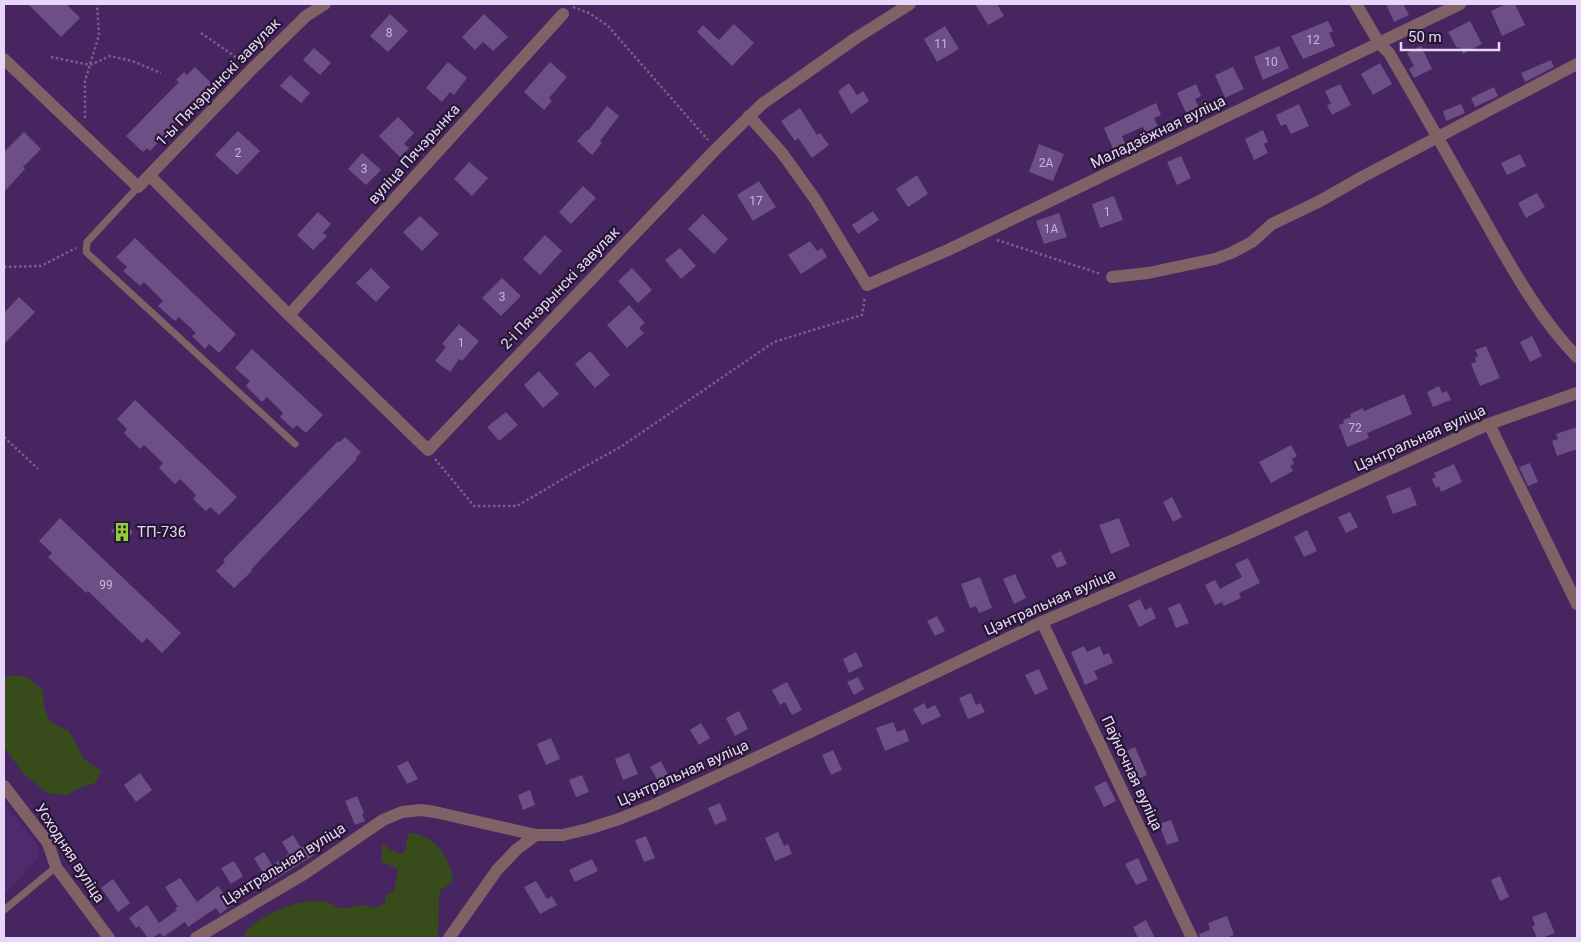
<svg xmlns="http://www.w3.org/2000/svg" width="1581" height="942" viewBox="0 0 1581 942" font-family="Roboto,sans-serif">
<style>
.built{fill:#4f2a6d}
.green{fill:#384b1b}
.building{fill:#6c5085}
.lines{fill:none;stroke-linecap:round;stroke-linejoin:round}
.path{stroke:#795d91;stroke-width:2.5;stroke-dasharray:2.5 2.5;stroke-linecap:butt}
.service{stroke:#7f6166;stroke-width:7}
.minor{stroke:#7f6166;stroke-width:12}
.tertiary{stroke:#7f6166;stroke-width:12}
.labels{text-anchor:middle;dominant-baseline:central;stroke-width:4.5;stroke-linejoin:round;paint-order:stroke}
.number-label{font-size:12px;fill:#c9b4dd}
.street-label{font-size:15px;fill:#e8d6fa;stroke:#251732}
.poi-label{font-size:15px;fill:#e8d6fa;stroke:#251732;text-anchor:start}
</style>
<rect width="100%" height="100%" fill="#462560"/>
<polygon class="built" points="4,803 40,848 38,858 4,895"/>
<g class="green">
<polygon points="9,675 27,677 43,690 44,706 50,722 69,731 84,759 101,771 95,783 79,788 67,795 47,793 23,773 4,747 4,680"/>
<path d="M 409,833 C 431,834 446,851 451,871 C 452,873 453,876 453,879 C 452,884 445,887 441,889 L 439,898 L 438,935 L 436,938 L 245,938 L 244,934 C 257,916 297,899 320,901 C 329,901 333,906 341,908 C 346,909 354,906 360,905 C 365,905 370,907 375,908 L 385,903 L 386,895 L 394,891 L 398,869 L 382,862 L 382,845 L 385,845 L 391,851 L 395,850 L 398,854 L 404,853 C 407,846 406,840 409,833 Z"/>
</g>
<g class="building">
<polygon points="28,4 66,4 80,18 61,37"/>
<polygon points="975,4 997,4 1004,16 988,25"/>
<polygon points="1386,4 1403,4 1409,15 1394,22"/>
<polygon points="1506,4 1515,4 1525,25 1502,36 1491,11"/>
<polygon points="390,14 408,31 388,52 370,36"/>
<polygon points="484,14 508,37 493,51 483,42 475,50 462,37"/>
<polygon points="1328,21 1333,31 1329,33 1335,46 1303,59 1291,36"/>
<polygon points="1470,21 1482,44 1463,54 1460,47 1457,48 1448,32"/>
<polygon points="734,24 754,43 732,66 697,32 703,25 719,40"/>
<polygon points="945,26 959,49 937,62 924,39"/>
<polygon points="1279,46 1289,68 1263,80 1254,57"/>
<polygon points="1421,46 1432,69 1414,78 1409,69 1414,66 1407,53"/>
<polygon points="314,48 331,63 320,75 303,60"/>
<polygon points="1551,60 1554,67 1525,82 1521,73"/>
<polygon points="448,62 467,78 454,95 450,92 442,102 426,88"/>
<polygon points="550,62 567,77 549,98 552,101 544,110 524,92"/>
<polygon points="1380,63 1392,84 1373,95 1361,74"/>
<polygon points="195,67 212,84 208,88 211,90 192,110 189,107 170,127 172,128 150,151 147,148 143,152 126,136 179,82 176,80 184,72 187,75"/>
<polygon points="1233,67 1244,89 1225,98 1215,75"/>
<polygon points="290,75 310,93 301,103 280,86"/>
<polygon points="849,83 857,95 863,91 869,101 851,114 838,91"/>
<polygon points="1196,84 1201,96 1195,99 1200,110 1187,115 1177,93"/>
<polygon points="1340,84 1351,105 1332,115 1327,105 1331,104 1325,91"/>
<polygon points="1494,87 1498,96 1475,107 1471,98"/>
<polygon points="1156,103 1161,115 1154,118 1159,129 1146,134 1143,127 1122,136 1126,145 1114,151 1104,128"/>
<polygon points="1299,104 1309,126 1291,134 1286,124 1281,126 1276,115"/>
<polygon points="1461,104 1465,113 1446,121 1443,111"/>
<polygon points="607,106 619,116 600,141 602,143 592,155 577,141 587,130 588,131"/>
<polygon points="800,108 817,135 820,133 829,145 812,158 798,138 795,141 781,121"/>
<polygon points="398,117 414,133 404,144 409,148 400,157 379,136"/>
<polygon points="1263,130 1268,142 1264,144 1268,153 1254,160 1245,139"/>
<polygon points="238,131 260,151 237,175 215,155"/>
<polygon points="24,132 41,149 23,167 25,169 4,192 4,152"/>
<polygon points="1039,144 1064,154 1053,181 1029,172"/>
<polygon points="362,153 381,170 366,185 348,169"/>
<polygon points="1520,154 1526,166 1507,175 1501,163"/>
<polygon points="1181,156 1191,178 1177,185 1167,162"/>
<polygon points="469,162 488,178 472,196 454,179"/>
<polygon points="917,175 928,194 908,207 896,189"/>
<polygon points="759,181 776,207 753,221 737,195"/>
<polygon points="583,186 596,198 571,224 559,212"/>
<polygon points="1537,193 1545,207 1526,218 1518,203"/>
<polygon points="1114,196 1123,220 1100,228 1092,204"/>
<polygon points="873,211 879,220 858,234 852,225"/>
<polygon points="318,212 331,224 323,233 327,236 313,250 297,235"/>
<polygon points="1059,213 1067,237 1044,244 1036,221"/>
<polygon points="703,214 728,239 714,254 688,229"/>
<polygon points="420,216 439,234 422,251 403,232"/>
<polygon points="545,235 562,251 540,275 523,259"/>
<polygon points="135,238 236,334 219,353 209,344 205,349 192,336 196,333 179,317 175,321 158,306 163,301 144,282 140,286 123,271 127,267 116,257"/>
<polygon points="810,241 817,251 822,248 827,257 801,274 788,255"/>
<polygon points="680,248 696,266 681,279 665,260"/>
<polygon points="371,268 390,287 376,302 356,283"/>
<polygon points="632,268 652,290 638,303 618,281"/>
<polygon points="502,278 521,296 501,316 482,298"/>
<polygon points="19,297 35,312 4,344 4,313"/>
<polygon points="629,305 645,323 639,328 644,333 627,348 607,325"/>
<polygon points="459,324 479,341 462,361 459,359 450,372 435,361 446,347 442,344"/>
<polygon points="1532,336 1542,356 1530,362 1520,342"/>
<polygon points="1486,346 1500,378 1480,386 1471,364 1476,362 1475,358 1478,356 1475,350"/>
<polygon points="252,349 323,415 306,433 297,425 293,429 280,417 283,413 267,397 262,402 246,386 250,381 235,368"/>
<polygon points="590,351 610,375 595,388 575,364"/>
<polygon points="539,371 559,394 543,408 524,385"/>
<polygon points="1439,386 1442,393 1447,391 1451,400 1433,407 1427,392"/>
<polygon points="1404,394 1412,414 1367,433 1369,438 1347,447 1339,425 1344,423 1343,420 1351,417 1350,414 1363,408 1364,411"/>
<polygon points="135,400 237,497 219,515 210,507 206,511 193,499 196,495 180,479 175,484 159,468 163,463 144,445 140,449 124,433 127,429 117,419"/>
<polygon points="506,412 518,425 499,441 487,427"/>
<polygon points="1577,427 1577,449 1557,456 1552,441 1558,439 1556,434"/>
<polygon points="345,437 361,452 356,458 357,459 260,560 251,570 252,571 234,588 216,571 225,562 223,560 338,441 340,442"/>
<polygon points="1291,445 1297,456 1292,459 1294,464 1290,466 1293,471 1271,483 1259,462"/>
<polygon points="1530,463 1538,482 1528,486 1519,467"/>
<polygon points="1454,464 1462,482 1441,492 1439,486 1436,488 1432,479 1436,477 1434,473"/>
<polygon points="1410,487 1417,505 1393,514 1386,496"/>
<polygon points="1172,497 1182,517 1173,522 1163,502"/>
<polygon points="1350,512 1358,527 1346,533 1338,517"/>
<polygon points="60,518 181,633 162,653 147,638 142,643 88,591 86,593 48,557 52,553 39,541"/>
<polygon points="1119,518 1130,546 1111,554 1099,525"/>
<polygon points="121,521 133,532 124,543 111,531"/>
<polygon points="1307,530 1317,551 1304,557 1294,537"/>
<polygon points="1061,551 1067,564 1057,568 1051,556"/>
<polygon points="1248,558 1260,583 1239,593 1241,598 1224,606 1222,602 1215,605 1205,585 1215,580 1220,589 1242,577 1235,564"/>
<polygon points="1015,574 1026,598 1014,604 1003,579"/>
<polygon points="980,577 992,608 979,613 976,606 970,608 961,584"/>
<polygon points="1140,599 1145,610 1151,607 1156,618 1139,627 1128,605"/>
<polygon points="1180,603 1189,623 1176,628 1168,608"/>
<polygon points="937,616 945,631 935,636 927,621"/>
<polygon points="1084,646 1087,652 1100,646 1103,655 1109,653 1113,663 1094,671 1098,679 1085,685 1071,652"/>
<polygon points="856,652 863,666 849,673 843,659"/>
<polygon points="1039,669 1048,689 1035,695 1025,675"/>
<polygon points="858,677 864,689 854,695 847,682"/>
<polygon points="787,682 802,710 792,715 785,702 780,705 772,690"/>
<polygon points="971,693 976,705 980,703 985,712 968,719 959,698"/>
<polygon points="924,703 927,709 935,705 941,716 922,725 913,709"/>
<polygon points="739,711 748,729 735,736 726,718"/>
<polygon points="893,722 897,732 905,729 909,741 885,751 876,728"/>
<polygon points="701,723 710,738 699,745 690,730"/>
<polygon points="551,738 560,759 546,765 537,744"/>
<polygon points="1135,747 1147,775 1132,782 1125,767 1130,766 1124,752"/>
<polygon points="833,750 842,770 831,775 822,755"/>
<polygon points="629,753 638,774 623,780 615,759"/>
<polygon points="408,761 418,779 407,784 397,766"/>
<polygon points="661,761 669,777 659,783 650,767"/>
<polygon points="140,773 152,790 136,802 124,785"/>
<polygon points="582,775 589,792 576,797 569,780"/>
<polygon points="1106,781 1116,801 1104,807 1094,787"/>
<polygon points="530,790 535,805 523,810 518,795"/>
<polygon points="357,796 364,813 362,814 365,821 355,825 345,801"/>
<polygon points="720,803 727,820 715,825 708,808"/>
<polygon points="1171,820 1179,841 1167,845 1159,824"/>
<polygon points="778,832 784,846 788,844 792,854 775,861 765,838"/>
<polygon points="293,835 301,848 308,844 314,855 269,883 254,858 264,852 272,865 289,854 282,842"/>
<polygon points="646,836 655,858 644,862 635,840"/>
<polygon points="1138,858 1148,880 1136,885 1125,864"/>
<polygon points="592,859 598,871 575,882 569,870"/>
<polygon points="234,861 243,876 231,884 221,868"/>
<polygon points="1500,876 1509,897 1500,901 1491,880"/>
<polygon points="180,878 197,902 218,886 232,905 220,914 216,908 188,927 185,922 163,937 160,933 152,938 148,938 139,926 136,928 129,918 147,905 159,923 177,910 175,908 178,907 165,887"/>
<polygon points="113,879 130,903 118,912 101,888"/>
<polygon points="536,881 547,899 552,896 557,905 540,914 524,887"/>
<polygon points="1546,912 1555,933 1542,938 1537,938 1532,927 1535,925 1532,917"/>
<polygon points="1227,916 1234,935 1226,938 1200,938 1199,934 1210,930 1208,923"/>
<polygon points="1146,920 1155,938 1138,938 1133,927"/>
</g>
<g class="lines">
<g class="path">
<polyline points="573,7 589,13 608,26 708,140"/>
<polyline points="201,33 243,62"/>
<polyline points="51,57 90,65 110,56 132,61 161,73"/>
<polyline points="85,118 85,81 99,35 97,4"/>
<polyline points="997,240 1101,274"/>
<polyline points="4,267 41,266 76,248"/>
<polyline points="4,437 38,469"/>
<polyline points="435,459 474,506 517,506 568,476 622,446 774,342 862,315 865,297"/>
</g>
<g class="service">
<polyline points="138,187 87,242 86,252 295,444"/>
<polyline points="4,910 56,867"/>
</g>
<g class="minor">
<path d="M 1356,4 L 1379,43 L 1389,53 C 1420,106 1450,159 1480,212 C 1508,261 1537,316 1577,357"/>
<polyline points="4,59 138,187 252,69 306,16 325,4"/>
<polyline points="749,116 782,153 815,199 867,285 948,250 1460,4"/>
<polyline points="150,176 289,315 428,450 716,149 762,104 856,38 910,4"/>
<polyline points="1112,277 1148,273 1215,259 1231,253 1252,242 1272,224 1320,201 1362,177 1577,64"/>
<polyline points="289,315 563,14"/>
<polyline points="1489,424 1577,604"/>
<polyline points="1042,622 1192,938"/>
<polyline points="449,938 497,870 517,849 536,835"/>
</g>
<g class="tertiary">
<polyline points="4,786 48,843 56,867 109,938"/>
<polyline points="196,938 304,874 383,820 402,812 421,810 435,812 536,835 563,835 588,829 619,819 654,805 747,762 1042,622 1238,538 1489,424 1577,393"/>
</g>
</g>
<defs>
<g id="building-bare" transform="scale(1.5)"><path d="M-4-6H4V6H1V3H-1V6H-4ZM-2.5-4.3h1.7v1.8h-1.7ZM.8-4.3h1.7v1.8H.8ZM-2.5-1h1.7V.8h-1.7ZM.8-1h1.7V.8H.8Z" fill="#97cc39" stroke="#251732" stroke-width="2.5" paint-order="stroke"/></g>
</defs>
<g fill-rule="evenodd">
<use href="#building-bare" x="122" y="532"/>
</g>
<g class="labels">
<g class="number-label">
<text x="389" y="33">8</text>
<text x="1313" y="40">12</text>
<text x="941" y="44">11</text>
<text x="1271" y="62">10</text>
<text x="238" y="153">2</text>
<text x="1046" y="163">2А</text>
<text x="364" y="169">3</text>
<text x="756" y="201">17</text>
<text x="1107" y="212">1</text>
<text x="1051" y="229">1А</text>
<text x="502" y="297">3</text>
<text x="461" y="343">1</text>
<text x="1355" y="428">72</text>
<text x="106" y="585">99</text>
</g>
<g class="street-label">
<text transform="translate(218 82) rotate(-46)">1-ы Пячэрынскі завулак</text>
<text transform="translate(1158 132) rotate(-26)">Маладзёжная вуліца</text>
<text transform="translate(414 154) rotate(-48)">вуліца Пячэрынка</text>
<text transform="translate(560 288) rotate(-46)">2-і Пячэрынскі завулак</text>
<text transform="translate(1420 438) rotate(-24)">Цэнтральная вуліца</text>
<text transform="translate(1050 602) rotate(-24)">Цэнтральная вуліца</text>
<text transform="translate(683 773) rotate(-24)">Цэнтральная вуліца</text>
<text transform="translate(1132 773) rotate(65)">Паўночная вуліца</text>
<text transform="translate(70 853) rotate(57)">Усходняя вуліца</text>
<text transform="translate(284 864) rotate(-32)">Цэнтральная вуліца</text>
</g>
<g class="poi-label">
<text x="137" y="532">ТП-736</text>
</g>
</g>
<rect width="1581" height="942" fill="none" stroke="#e8d6fa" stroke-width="10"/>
<path d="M1401 42v8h98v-8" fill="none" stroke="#e8d6fa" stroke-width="2.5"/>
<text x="1408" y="42" font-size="15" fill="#e8d6fa" stroke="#251732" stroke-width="4" paint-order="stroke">50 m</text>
</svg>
